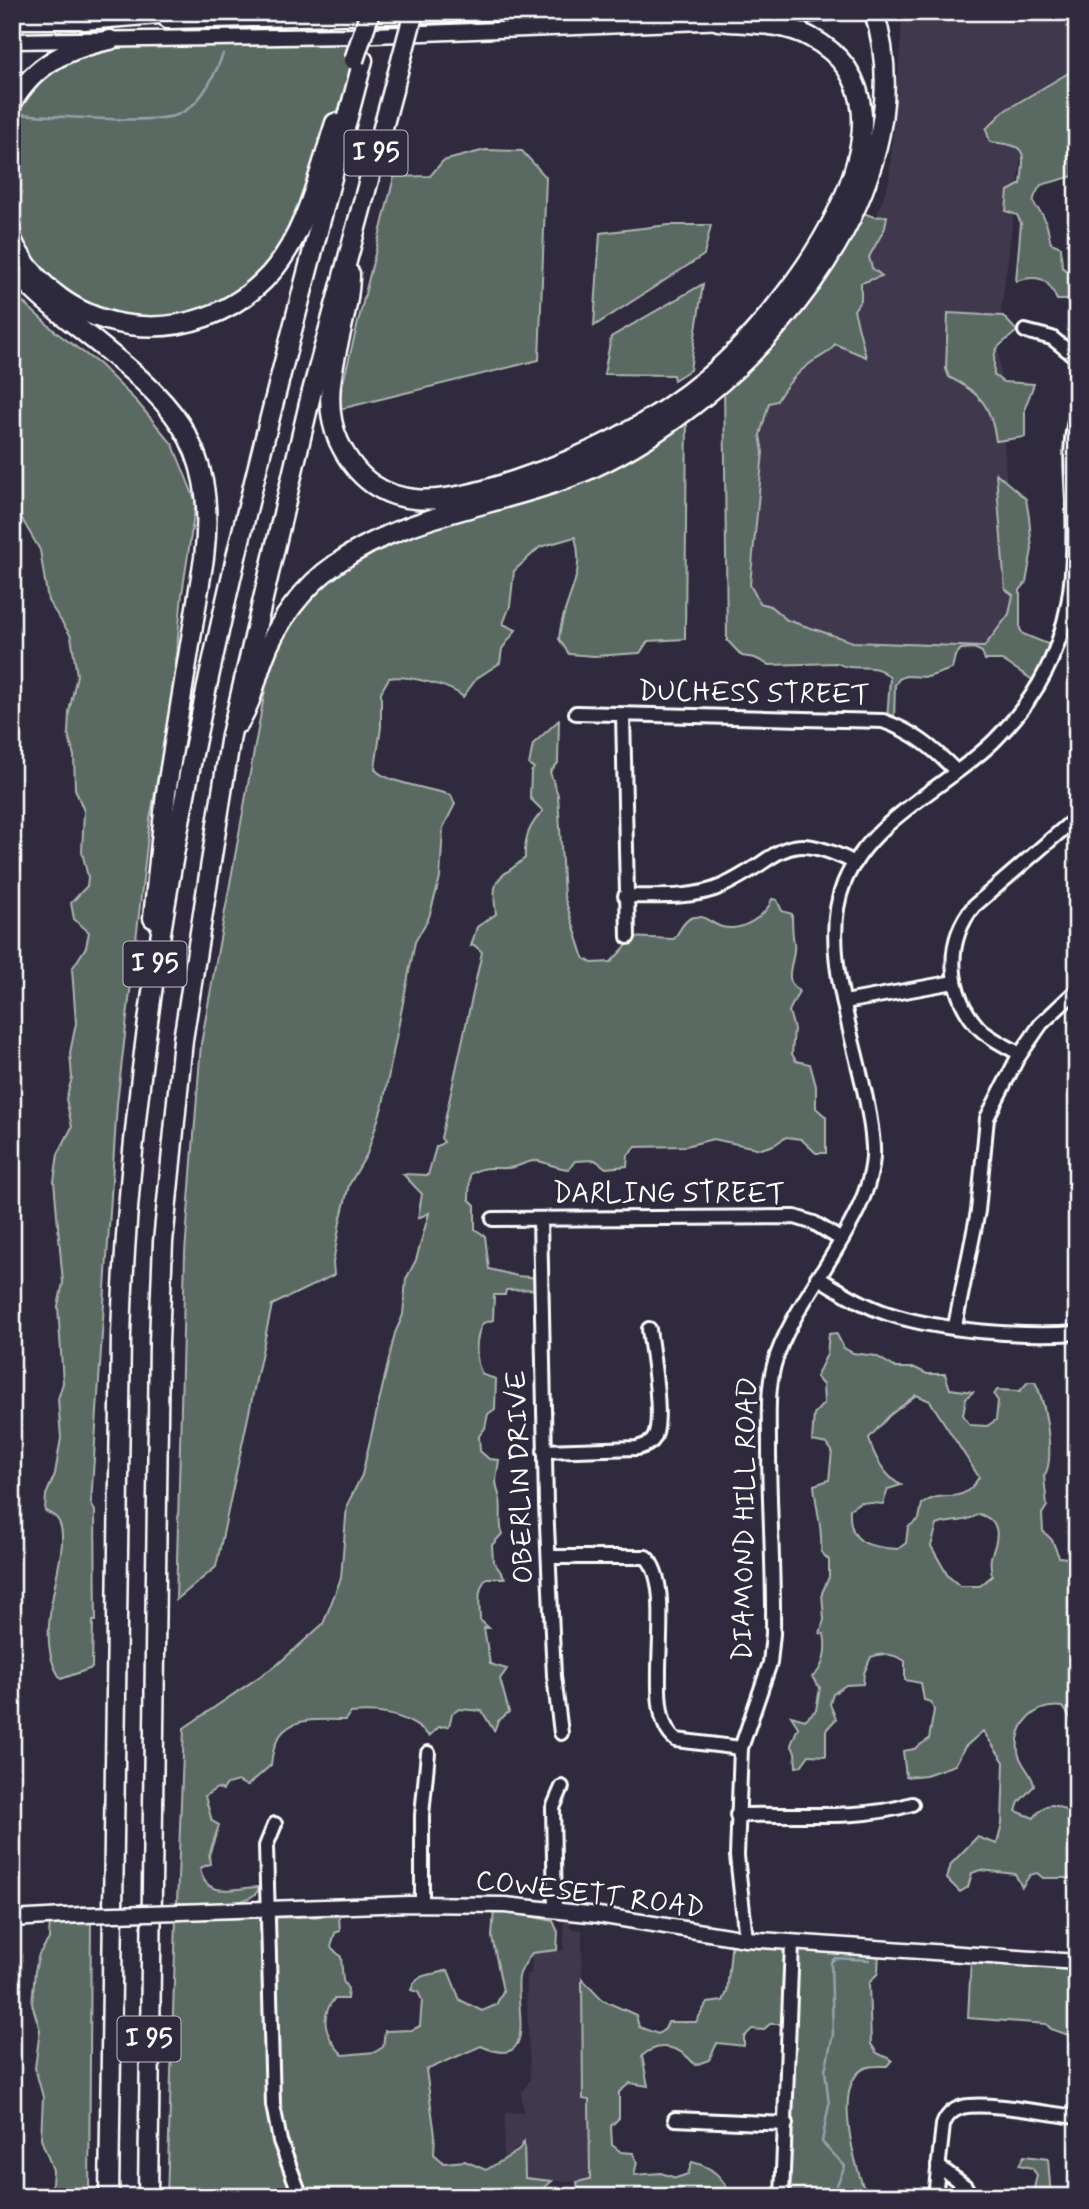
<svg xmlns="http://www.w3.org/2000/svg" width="1089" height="2209" viewBox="0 0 1089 2209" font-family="Mynerve,sans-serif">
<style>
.built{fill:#40384d}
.green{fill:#5a6a62;stroke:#acb4b0;stroke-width:2;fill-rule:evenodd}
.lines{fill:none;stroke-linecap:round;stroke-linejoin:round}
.stream{stroke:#93a1ac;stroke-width:2.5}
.minor-casing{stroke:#fff;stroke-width:18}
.major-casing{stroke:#fff;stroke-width:19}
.highway-casing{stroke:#fff;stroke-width:23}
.minor{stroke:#2f2a3d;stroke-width:12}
.major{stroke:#2f2a3d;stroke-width:14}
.highway{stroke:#2f2a3d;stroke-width:18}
.major-bridge-casing{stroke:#fff;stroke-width:19;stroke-linecap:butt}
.highway-bridge-casing{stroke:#fff;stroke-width:23;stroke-linecap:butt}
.major-bridge{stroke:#2f2a3d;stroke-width:14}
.highway-bridge{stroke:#2f2a3d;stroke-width:18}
.labels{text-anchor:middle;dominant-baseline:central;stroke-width:5;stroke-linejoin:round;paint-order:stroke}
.shield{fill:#2f2a3d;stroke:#c1bfc5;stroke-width:2}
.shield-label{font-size:26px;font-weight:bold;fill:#fff}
.street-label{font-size:28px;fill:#fff;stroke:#2f2a3d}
</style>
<rect width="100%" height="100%" fill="#2f2a3d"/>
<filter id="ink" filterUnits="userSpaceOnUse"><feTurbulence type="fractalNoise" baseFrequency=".0143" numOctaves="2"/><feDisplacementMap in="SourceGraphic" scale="14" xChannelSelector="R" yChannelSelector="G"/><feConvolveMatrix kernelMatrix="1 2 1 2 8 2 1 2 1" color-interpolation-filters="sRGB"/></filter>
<g filter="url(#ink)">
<g class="built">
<polygon points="984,12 1077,12 1077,63 1021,159 998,334 1016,649 877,657 734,608 751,382 835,326 889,182 902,23"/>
<polygon points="564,1915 574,1915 569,1926 572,1929 582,1930 583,2098 589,2099 590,2180 577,2182 524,2179 524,2143 503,2159 505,2113 524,2112 521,2093 530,2080 526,1975 531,1973 532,1953 564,1950"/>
</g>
<g class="green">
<polygon points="361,38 310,199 261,283 163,327 83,312 12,239 12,106 22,90 82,46"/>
<path d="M 1077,68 L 1077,175 L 1041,185 C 1025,209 1039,203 1045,220 C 1048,227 1049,236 1051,243 L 1061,247 L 1062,267 L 1077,280 L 1077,300 L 1057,300 C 1048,278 1040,274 1016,281 L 1021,223 L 1017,215 L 1006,211 L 1008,191 L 1021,184 C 1025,148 1027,146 990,142 L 986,129 L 1004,111 Z"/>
<polygon points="485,150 522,151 546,177 539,360 340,409 338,403 394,177 430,176 443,161"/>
<path d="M 853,209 L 874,217 L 887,216 L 885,228 L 869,257 L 872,268 L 882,276 L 861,283 L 861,300 L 854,310 L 866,357 L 835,344 C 829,354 822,355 812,362 C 799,371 784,387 777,401 L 769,403 L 760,435 L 763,452 L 750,585 L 760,603 L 770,606 L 787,620 L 853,642 L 984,647 L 1009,614 L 1013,595 L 1005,589 L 996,473 L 1026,499 L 1029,517 L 1032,549 L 1026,583 L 1020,590 L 1020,629 L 1023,634 L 1055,647 L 1036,682 L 1002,660 L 985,660 L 982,652 L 974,648 L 961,649 L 955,656 L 952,669 L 928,677 L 905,676 L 899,679 L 895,685 L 894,723 L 887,720 L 890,678 C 875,659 854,674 837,663 L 769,665 L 755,658 L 742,656 L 727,640 L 724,381 Z"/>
<polygon points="669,225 711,225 704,255 594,326 600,233"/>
<polygon points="703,284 690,370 674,380 673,375 604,374 611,337"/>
<path d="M 12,292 L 57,333 L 99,364 L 138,403 L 173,445 L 196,502 L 182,594 L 172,702 L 150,819 L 117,1104 L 91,1504 L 95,1511 L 96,1621 L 93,1621 L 92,1668 L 61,1679 C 27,1632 76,1548 58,1520 C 56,1516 49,1513 45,1511 L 46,1495 L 55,1474 L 61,1438 L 58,1399 L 63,1383 L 58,1306 L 63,1283 L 54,1181 L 58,1154 L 72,1127 L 66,1099 L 72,1078 L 70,1053 L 76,1023 L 72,969 L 86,947 L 89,932 L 74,919 L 71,903 L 87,886 L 88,877 L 82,852 L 84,811 L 75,789 L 74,756 L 68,734 L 69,712 L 77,675 L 71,636 L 48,601 L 40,550 L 12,502 Z"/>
<path d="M 948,313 L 1003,316 L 1017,331 C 996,350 993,343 994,375 L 1003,382 L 1034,384 L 1025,408 L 1025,437 L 996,441 C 991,406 981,393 949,377 L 946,369 Z"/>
<path d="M 687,413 L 685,639 L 648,641 L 640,653 L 594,656 L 569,654 L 559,639 C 562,599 587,578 575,537 L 540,547 L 514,571 L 510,606 L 503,624 L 516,630 L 502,649 L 500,663 L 477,678 L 463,697 C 451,685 406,675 389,678 L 381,692 L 381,727 L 375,769 C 383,782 433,789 451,795 L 455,804 L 443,828 L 440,878 L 429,917 L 415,942 L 383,1104 L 367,1154 L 349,1185 L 340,1222 L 333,1263 L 334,1275 L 272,1305 L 216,1567 L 176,1600 L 185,1253 L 201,1044 L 275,635 L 352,552 Z"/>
<path d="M 559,720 L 558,763 L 550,772 L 558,795 L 564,896 L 584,958 L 592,963 L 611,962 L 627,945 L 628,937 L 674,939 C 679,932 684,920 691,918 C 705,913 710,924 722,927 C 741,932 766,917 772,899 L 777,900 L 782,911 L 792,914 C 792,925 792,933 794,943 C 797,960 780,979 799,991 L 789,1011 L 794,1029 L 792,1054 L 796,1061 L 810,1064 L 816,1086 L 816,1108 L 826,1117 L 826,1153 L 816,1153 L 801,1139 L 786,1137 L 774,1145 L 761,1149 L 713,1139 L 686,1146 L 636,1147 L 628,1155 L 627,1166 L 606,1168 L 595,1160 L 575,1161 L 569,1169 C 557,1168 552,1165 542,1162 C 532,1158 523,1165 514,1167 C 497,1171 489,1163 470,1174 L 469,1199 L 475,1205 L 475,1229 L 485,1236 L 489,1269 L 517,1276 L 540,1278 L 540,1289 L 506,1290 L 505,1295 L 494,1295 L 493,1320 L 483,1323 C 475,1336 474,1362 483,1375 L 496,1379 L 495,1409 L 488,1414 L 485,1428 L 479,1436 L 480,1451 L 489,1459 L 499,1460 C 496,1483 494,1476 500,1499 C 502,1510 499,1522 502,1534 L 492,1545 L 493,1561 L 505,1578 L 487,1578 C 476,1589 480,1605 480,1620 L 489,1628 L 484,1628 L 490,1664 L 507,1669 L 500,1679 L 509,1712 L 498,1721 L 494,1731 L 482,1711 L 459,1709 L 452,1714 L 449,1726 L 439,1727 L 429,1736 C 408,1714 379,1710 350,1713 L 345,1720 C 304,1719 275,1717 271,1765 L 247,1786 L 238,1781 L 227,1784 L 223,1790 L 217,1788 L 205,1796 L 212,1821 L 219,1825 L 209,1855 L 210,1864 L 200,1868 C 205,1901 236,1887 260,1887 C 252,1910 199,1902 177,1903 L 184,1728 L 278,1664 L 323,1624 L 341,1578 L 347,1505 L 362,1475 L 395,1333 L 403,1315 L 406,1279 L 416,1260 L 429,1213 L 418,1218 L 422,1194 L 403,1174 L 428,1175 L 436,1147 L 444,1142 L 441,1138 L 482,952 L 474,945 L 471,946 L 477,927 L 496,914 C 490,874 500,880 525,858 C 524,839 529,825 543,811 L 530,798 L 531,772 L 534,768 L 529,765 L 533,744 Z"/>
<path d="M 836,1333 L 844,1348 L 853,1353 L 876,1356 L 896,1368 L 915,1368 L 927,1374 L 945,1374 L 950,1389 L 973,1392 L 966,1398 L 963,1415 L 970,1425 L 987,1426 L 996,1420 L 998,1401 L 994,1395 L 997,1390 L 1020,1391 L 1028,1382 L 1035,1382 C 1045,1400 1056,1460 1044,1476 L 1047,1506 L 1042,1514 L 1043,1531 L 1052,1540 L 1059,1557 L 1077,1559 L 1077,1737 L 1070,1717 L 1063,1707 C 1036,1703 1015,1723 1018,1751 C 1019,1764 1033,1773 1034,1786 L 1019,1802 L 1016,1811 L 1034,1818 C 1050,1795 1058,1808 1077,1816 L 1077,1878 L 1043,1878 L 1037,1873 L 1030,1875 L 1022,1887 L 1015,1874 L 980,1870 L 972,1873 L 968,1887 L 960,1892 L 947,1879 L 951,1864 L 977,1837 L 997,1844 L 1002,1823 L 1004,1762 L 983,1731 L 965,1747 L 955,1765 L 926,1775 L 906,1777 L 903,1751 L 914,1749 L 929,1739 L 934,1710 L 931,1702 L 924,1700 L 921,1683 L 905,1680 L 905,1661 C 894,1654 883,1652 871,1657 L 864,1673 L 863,1684 L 846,1685 L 833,1694 L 830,1704 L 836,1719 L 826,1730 L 826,1756 L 809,1755 L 801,1766 L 796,1767 L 795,1752 L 791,1745 L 798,1727 L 791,1716 L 805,1720 L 816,1710 L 820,1688 L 812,1677 C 825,1668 827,1648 824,1634 L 820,1633 L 824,1620 L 822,1593 L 829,1577 L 829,1560 L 821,1552 C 823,1527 816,1510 814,1485 L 829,1480 L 832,1451 L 827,1444 L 812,1441 L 814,1414 L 824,1403 L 823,1385 L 816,1377 L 827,1354 L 829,1334 ZM 916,1395 L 930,1401 L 979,1477 C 961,1508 945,1487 922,1504 L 919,1519 L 908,1527 L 906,1543 L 898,1549 C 867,1547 848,1543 850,1509 L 860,1502 L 883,1504 L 888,1489 L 901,1485 C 885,1477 873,1455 869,1438 L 889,1416 ZM 979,1514 C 1001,1521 999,1536 992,1554 C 989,1560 991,1569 992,1576 L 980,1586 L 960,1586 L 948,1576 L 931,1546 L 937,1525 C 952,1519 964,1524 979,1514 Z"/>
<path d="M 494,1909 L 553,1921 L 558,1932 L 557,1950 L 532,1953 C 528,1959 520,1970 519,1977 C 514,2003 540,2073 481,2046 L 426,2070 L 435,2135 L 434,2154 L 444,2163 L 465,2161 L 486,2170 L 518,2151 L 524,2142 L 525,2178 L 552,2181 L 544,2188 L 542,2197 L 167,2197 L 176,1920 L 339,1916 L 340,1931 L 335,1933 L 331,1947 L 341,1957 L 343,1981 L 348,1989 L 347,1999 L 334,1999 C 318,2019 327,2039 343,2055 L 375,2052 L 383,2047 L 385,2031 L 412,2030 L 420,2026 L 422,2000 L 418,1992 L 411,1990 C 418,1970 432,1977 448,1970 L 460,2000 L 482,2011 L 496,2005 L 503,1991 L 492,1937 Z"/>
<polygon points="91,1918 89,2197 51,2197 53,2170 41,2139 43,2097 35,2068 40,2030 32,2004 35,1971 39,1954 49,1939 50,1919"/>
<path d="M 732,1938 L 879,1951 L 878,1973 L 869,1983 L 871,2044 L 877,2053 L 892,2060 L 887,2066 C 881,2066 871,2065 865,2068 C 830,2085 857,2172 867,2197 L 782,2197 L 789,2024 L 770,2024 L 763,2030 L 752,2029 L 744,2037 L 744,2046 L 717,2043 L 709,2060 L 695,2065 C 681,2047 660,2040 642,2056 L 648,2086 L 630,2083 L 619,2092 L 619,2118 L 611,2126 L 612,2145 L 621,2152 L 633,2153 L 637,2162 L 634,2175 L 661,2173 L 676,2178 L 688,2174 L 692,2162 C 713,2167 723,2177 731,2197 L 579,2197 L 577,2182 L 590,2179 L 589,2100 L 583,2099 L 582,1979 L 602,2000 L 636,2015 L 639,2027 L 658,2034 L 665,2029 L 668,2022 L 696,2022 L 707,2003 L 723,2001 L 727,1992 Z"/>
<polygon points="971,1957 1077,1961 1077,2038 1051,2029 1046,2024 968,2018"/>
<polygon points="1024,2156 1048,2159 1051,2197 1032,2197 1037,2175 1032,2168 1019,2165"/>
</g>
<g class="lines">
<g class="stream">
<path d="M 13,114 C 47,115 154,126 179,114 C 201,105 215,75 223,54"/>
<polyline points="836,2197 836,2187 845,2166 822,2142 829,2104 825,2070 833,2034 831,1962 835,1958 869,1960"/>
</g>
<g class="minor-casing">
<g id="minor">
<polyline points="1025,331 1052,338 1077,358"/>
<path d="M 576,713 L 883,721 C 914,732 933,748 956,771"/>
<polyline points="623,715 628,937"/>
<path d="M 625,896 C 656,896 693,899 722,886 C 784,857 782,826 855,863"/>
<polyline points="845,1002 954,982"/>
<path d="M 1020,1054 C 1007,1046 989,1039 978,1027 C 948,993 944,942 974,906 L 1077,817"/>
<polyline points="493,1219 795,1217 814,1223 840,1239"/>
<polyline points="540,1219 546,1504 554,1676 561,1733"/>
<path d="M 817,1277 C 840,1291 864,1306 889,1314 C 941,1331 1022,1337 1077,1333"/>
<polyline points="955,1326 978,1211 987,1118 1017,1059 1041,1024 1077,990"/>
<path d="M 544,1451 L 637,1448 C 644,1446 652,1444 655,1436 C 663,1415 652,1354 649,1329"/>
<path d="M 549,1557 L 646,1557 C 680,1591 638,1713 676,1740 L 741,1748"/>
<path d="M 737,1815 C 794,1813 858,1821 912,1804"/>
<polyline points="275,1824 266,1846 273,2105 280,2141 301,2197"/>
<polyline points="422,1903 422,1815 428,1753"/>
<polyline points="555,1909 553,1808 562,1787"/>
<path d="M 746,1939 L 737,1856 L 741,1748 L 770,1663 L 773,1634 C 774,1571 769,1508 769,1445 C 769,1419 767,1391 774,1365 C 793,1296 877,1216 873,1147 C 869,1069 814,956 844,883 C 871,818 946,788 994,741 C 1014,721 1033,697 1046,671 C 1073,617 1075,561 1073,501 C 1072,472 1068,442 1077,414"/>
<polyline points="675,2119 786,2124"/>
<polyline points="938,2166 965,2186 972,2197"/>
<polyline points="782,2197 792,1944"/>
<path d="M 935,2197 L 943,2125 C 946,2116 952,2110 962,2107 C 985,2101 1050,2114 1077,2117"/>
</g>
</g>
<g class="major-casing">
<g id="major">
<polyline points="762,19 831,12"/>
<polyline points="12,21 94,21"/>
<polyline points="167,21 547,12"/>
<polyline points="12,41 350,36 728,21"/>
<polyline points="180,1912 409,1904 505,1905 598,1915 746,1939 1077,1962"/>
<polyline points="12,1919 82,1915"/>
</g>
</g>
<g class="highway-casing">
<g id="highway">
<polyline points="84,20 184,12"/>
<path d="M 12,103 C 36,63 67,49 110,40"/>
<path d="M 12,240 C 61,341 196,355 270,274 C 306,234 319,173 335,123"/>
<path d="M 12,267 C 30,290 52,307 75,325 C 164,396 219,434 204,558 L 166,793 L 153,918"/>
<path d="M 350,274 C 350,328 314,388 339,442 C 377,522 449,502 516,480 C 587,456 651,425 709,376 C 781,316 946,109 810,37 C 782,22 749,24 718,21"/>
<path d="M 239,723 C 253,699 254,685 263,660 C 276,623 304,586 336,564 C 409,511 507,506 588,470 C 744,399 932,197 874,12"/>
<path d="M 109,2197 L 121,1335 C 135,899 253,479 363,60"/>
<polyline points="148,2197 159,1342 163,1242 183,1040 231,735 311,395 402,57"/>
</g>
</g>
<use href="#minor" class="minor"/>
<use href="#major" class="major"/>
<use href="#highway" class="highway"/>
<g class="major-bridge-casing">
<polyline id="major-bridge" points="82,1915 180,1912"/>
</g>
<g class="highway-bridge-casing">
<g id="highway-bridge">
<polyline points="402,57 414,12"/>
<polyline points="354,60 370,12"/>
</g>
</g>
<use href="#major-bridge" class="major-bridge"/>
<use href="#highway-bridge" class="highway-bridge"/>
</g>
</g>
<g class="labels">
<g class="shield">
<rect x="344.5" y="130.5" width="63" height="45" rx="5"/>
<rect x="123.5" y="941.5" width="63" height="45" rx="5"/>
<rect x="117.5" y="2016.5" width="63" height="45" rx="5"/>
</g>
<g class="shield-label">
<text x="376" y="153">I 95</text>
<text x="155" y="964">I 95</text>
<text x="149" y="2039">I 95</text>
</g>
<g class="street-label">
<text transform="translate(754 694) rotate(1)">DUCHESS STREET</text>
<text x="669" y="1194">DARLING STREET</text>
<text transform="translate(521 1477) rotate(-92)">OBERLIN DRIVE</text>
<text transform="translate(746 1519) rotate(-89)">DIAMOND HILL ROAD</text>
<text transform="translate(590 1895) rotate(7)">COWESETT ROAD</text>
</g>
</g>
<rect width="1089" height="2209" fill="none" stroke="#2f2a3d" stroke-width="42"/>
<rect x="21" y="21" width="1047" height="2167" fill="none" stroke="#fff" stroke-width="2.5" filter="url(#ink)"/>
</svg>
